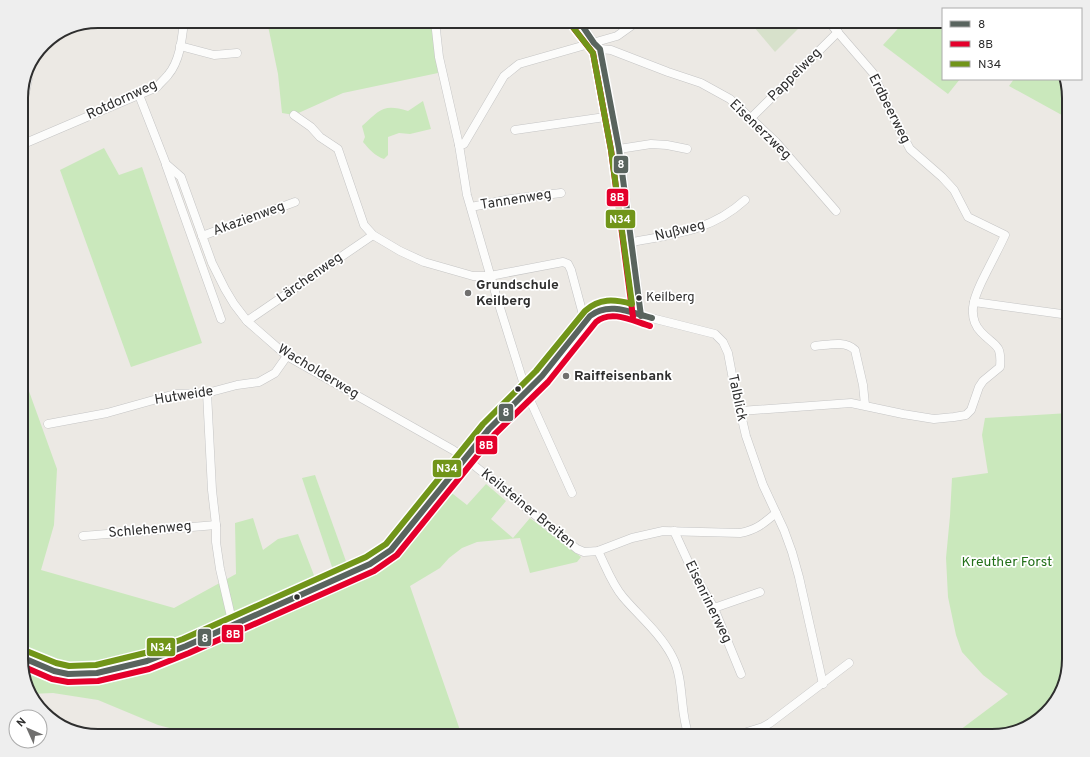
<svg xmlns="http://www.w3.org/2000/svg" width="1090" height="757" viewBox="0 0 1090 757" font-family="Overpass,sans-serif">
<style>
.green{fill:#cae8bc}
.cemetery{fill:#d7e1cb}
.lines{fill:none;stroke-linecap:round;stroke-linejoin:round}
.minor-casing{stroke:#c5c5c5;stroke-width:9}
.minor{stroke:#fcfcfb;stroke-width:8}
.bus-1-casing{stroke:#fff;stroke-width:9}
.bus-2-casing{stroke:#fff;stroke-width:9}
.bus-3-casing{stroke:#fff;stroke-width:9}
.bus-1{stroke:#59645e;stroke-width:6}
.bus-2{stroke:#e4002b;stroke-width:6}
.bus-3{stroke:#719519;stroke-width:6}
.poi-dot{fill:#706f6e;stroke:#fff;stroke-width:1.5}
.bus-dot{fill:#2e2e2e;stroke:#fff;stroke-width:1.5}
.labels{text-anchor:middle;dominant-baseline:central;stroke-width:3.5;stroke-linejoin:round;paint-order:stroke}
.bus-label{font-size:13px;fill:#2e2e2e;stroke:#fff;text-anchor:start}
.street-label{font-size:14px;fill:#2e2e2e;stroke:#fff}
.poi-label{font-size:14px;font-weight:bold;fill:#2e2e2e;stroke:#fff;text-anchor:start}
.park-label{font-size:14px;fill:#237019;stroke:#fff}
.rim{fill:none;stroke:#2e2e2e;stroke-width:2}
.line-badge{stroke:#fff;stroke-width:1.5}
.badge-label{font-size:11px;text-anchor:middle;font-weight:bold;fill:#fff}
</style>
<rect width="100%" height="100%" fill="#ece9e4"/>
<g class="green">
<polygon points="267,21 431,21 438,73 343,93 294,115 282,113 278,74"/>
<polygon points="905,21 943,21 943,79 960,79 948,94 883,45"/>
<polygon points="1014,79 1064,79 1069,98 1069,119 1009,86"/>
<path d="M 423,101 L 431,129 L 410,134 L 399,133 L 388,137 L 388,155 L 384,159 C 375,156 369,149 363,142 L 365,137 L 362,126 C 380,110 383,103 408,111 Z"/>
<polygon points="104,148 119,175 142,167 202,343 131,367 60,170"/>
<polygon points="21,369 57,469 54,525 41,570 174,608 236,574 235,523 253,518 263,550 278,539 298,534 317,583 370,560 387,547 390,553 444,487 467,505 486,484 506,501 491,519 513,538 530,518 581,557 577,562 530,573 520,538 477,542 462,548 449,558 440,568 410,586 462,736 200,736 158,725 98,700 53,693 30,694 21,664"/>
<polygon points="1069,413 1069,659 1056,702 1030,726 992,736 952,736 1008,694 983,675 962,652 956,635 948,597 946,558 950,516 952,478 988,473 982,435 985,418"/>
<polygon points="315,475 347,564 332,567 302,478"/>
</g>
<polygon class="cemetery" points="749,21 806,21 775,52"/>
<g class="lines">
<g class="minor-casing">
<g id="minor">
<polyline points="435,21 439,57 459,145 467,195 496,295 526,391 572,493"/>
<polyline points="579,21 594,43 600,49 612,116 619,149 641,316"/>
<polyline points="180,46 214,55 237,53"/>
<polyline points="600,49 611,50 668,72 701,83 730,99 776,142 836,211"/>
<path d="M 139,95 L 166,164 L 181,177 L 212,263 L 225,289 L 234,304 L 247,321 L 287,356 L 453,450 L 465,458 L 577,549 L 584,552 L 598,551 L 632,538 L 663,531 L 740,533 C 756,530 763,524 776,513"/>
<polyline points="21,112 28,79"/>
<polyline points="294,115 311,127 320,137 338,149 364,225 373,235 400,251 424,262 473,276 490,276 563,262 568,264 571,270 585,322"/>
<polyline points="751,118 838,32"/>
<polyline points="515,130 612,116"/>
<path d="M 21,145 L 157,87 C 160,83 165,79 168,75 C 180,61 182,39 184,21"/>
<polyline points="459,145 464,144 504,76 519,64 617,36 638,21"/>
<polyline points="619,149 651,144 667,145 687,149"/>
<polyline points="166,165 221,319"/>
<polyline points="471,207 511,199 561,193"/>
<polyline points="202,236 295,202"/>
<path d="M 632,242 C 675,234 711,231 745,200"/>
<polyline points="974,302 1069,315"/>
<polyline points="247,321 373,235"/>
<path d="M 815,346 C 828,345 845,340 855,350 L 863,385 L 865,405"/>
<polyline points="207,393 212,490 216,525 216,542 220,569 233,625"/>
<path d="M 740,411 L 851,403 L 903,414 L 934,419 L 954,417 L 966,415 L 971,410 L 979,387 L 983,381 L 1000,367 C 1002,343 995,347 981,332 C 963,313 979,287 988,269 C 994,257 1000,246 1005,235 L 968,217 L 954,190 L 942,177 L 910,149 L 891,113 L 873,73 L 828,21"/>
<polyline points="48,424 107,413 175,394 207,393 237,385 259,382 275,373 287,356"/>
<polyline points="674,531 692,570 714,608 741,674"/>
<polyline points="83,536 216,525"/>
<path d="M 598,551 C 606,567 612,584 623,597 C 639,616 660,633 672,656 C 685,680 679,712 689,736"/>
<polyline points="714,608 760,592"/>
<path d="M 21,657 L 54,671 L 68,674 L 82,674 L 97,673 L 147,661 L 186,646 L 370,564 L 391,550 L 489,429 C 509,406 534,387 554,363 C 567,347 578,325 595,313 C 600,309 606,308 612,308 L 715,334 L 723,342 L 728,353 L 734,385 L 746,436 L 763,485 L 784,530 L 792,552 L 799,577 L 823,684"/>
<polyline points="734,736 763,727 770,723 849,663"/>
</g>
</g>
<use href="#minor" class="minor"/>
<g class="bus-1-casing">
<g id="bus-1">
<polyline points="579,21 594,43 600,49 619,149 641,316"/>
<path d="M 21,657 L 54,671 L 68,674 L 97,673 L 147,661 L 186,646 L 370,564 L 391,550 L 489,429 L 542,376 L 590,316 C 609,301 632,313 652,318"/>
</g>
</g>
<g class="bus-2-casing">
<g id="bus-2">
<polyline points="572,26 593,53 611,150 633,317"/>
<path d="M 22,666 L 52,679 L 68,682 L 98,681 L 149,669 L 189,653 L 374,571 L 397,555 L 495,434 L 548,382 L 596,322 C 611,309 633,321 650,326"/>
</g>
</g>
<g class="bus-3-casing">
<path id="bus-3" d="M 24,650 L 56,663 L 69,666 L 96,665 L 145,653 L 183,639 L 366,557 L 386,544 L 483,424 L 536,371 L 585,311 C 599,298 614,299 632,304 L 611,150 L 593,53 L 572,26"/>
</g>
<use href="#bus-1" class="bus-1"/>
<use href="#bus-2" class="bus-2"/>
<use href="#bus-3" class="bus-3"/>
</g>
<g class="poi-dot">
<circle cx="468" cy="293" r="4"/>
<circle cx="566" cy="376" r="4"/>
</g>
<g class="bus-dot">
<circle cx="639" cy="298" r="3.5"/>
<circle cx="518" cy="389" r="3.5"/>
<circle cx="297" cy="597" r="3.5"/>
</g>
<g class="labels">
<g class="bus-label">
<text x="646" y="298">Keilberg</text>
</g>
<g class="street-label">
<text transform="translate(795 75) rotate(-45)">Pappelweg</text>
<text transform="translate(122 100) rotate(-25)">Rotdornweg</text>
<text transform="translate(889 109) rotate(63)">Erdbeerweg</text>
<text transform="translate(760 130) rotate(44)">Eisenerzweg</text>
<text transform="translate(516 200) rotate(-9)">Tannenweg</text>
<text transform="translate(249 219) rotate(-20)">Akazienweg</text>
<text transform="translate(680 231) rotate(-14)">Nußweg</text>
<text transform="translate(310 278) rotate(-35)">Lärchenweg</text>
<text transform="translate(318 372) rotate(31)">Wacholderweg</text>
<text transform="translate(184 396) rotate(-9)">Hutweide</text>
<text transform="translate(737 398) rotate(78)">Talblick</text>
<text transform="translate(528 509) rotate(39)">Keilsteiner Breiten</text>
<text transform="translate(150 530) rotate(-5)">Schlehenweg</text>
<text transform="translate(708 602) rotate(64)">Eisenrinerweg</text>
</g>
<g class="poi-label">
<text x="476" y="285">Grundschule<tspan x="476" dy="16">Keilberg</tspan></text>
<text x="574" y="376">Raiffeisenbank</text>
</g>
<g class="park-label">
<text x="1007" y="562">Kreuther Forst</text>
</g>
</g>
<path d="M0 0H1090V757H0ZM98 28H992A70 70 0 0 1 1062 98V659A70 70 0 0 1 992 729H98A70 70 0 0 1 28 659V98A70 70 0 0 1 98 28Z" fill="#eee" fill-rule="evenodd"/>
<path class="rim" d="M98 28H992A70 70 0 0 1 1062 98V659A70 70 0 0 1 992 729H98A70 70 0 0 1 28 659V98A70 70 0 0 1 98 28Z"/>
<g class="line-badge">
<rect x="613" y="155" width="16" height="19" rx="4" fill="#59645e"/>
<rect x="606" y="188" width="23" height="19" rx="4" fill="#e4002b"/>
<rect x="605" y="209" width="31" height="20" rx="4" fill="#719519"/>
<rect x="498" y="403" width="16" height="19" rx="4" fill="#59645e"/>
<rect x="475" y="435" width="23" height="20" rx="4" fill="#e4002b"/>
<rect x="432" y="459" width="30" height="19" rx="4" fill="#719519"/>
<rect x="221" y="624" width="23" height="19" rx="4" fill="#e4002b"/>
<rect x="197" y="628" width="15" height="19" rx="4" fill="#59645e"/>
<rect x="146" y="637" width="30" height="20" rx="4" fill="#719519"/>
</g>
<g class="badge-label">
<text x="621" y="168">8</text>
<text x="617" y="201">8B</text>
<text x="620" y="223">N34</text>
<text x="506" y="416">8</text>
<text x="486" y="449">8B</text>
<text x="447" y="472">N34</text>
<text x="233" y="638">8B</text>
<text x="205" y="642">8</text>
<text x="161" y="651">N34</text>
</g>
<rect x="942" y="8" width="140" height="72" fill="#ffffff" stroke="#ababab"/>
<rect x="950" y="21" width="20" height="6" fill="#59645e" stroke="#ababab"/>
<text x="978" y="28" font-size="12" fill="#2e2e2e">8</text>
<rect x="950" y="41" width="20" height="6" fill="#e4002b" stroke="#ababab"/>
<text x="978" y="48" font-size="12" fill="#2e2e2e">8B</text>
<rect x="950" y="61" width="20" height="6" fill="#719519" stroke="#ababab"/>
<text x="978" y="68" font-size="12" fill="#2e2e2e">N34</text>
<g transform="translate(28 729) rotate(315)"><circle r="19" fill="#ffffff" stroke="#ababab"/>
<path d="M0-3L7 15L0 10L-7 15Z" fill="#706f6e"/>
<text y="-6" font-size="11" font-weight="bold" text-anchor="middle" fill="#2e2e2e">N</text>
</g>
</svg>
